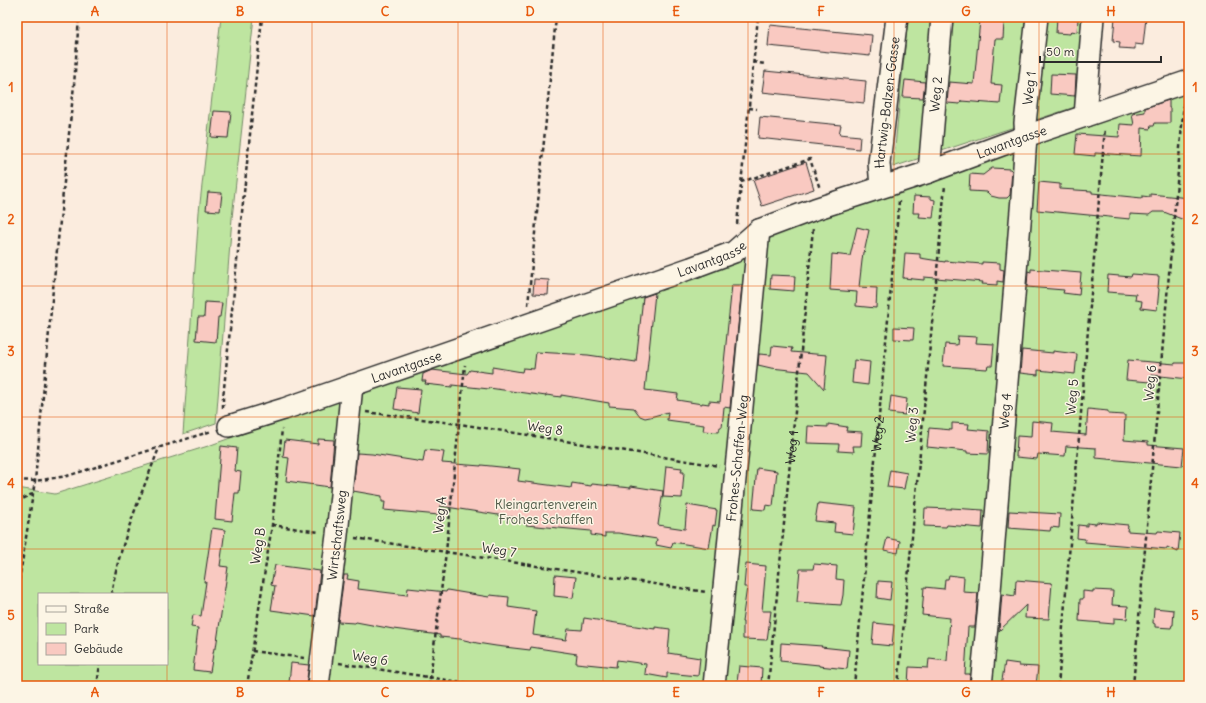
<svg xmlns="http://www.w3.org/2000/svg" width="1206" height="703" viewBox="0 0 1206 703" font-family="Delius,sans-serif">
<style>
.green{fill:#bee5a0;stroke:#748866;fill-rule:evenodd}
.building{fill:#f9c9c1;stroke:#2b2b2b}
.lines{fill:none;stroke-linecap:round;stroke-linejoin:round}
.minor-casing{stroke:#2b2b2b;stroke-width:24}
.path{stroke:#2b2b2b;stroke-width:2.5;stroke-dasharray:4 3;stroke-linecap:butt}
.minor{stroke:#fcf5e5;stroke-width:21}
.grid{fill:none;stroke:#e8590c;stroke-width:1;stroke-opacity:0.55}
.labels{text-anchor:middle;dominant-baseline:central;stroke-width:3;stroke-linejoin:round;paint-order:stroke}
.street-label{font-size:13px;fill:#2b2b2b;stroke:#fcf5e5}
.park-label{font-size:13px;fill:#505a48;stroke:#fcf5e5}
.neatline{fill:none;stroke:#e8590c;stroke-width:1.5}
.grid-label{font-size:13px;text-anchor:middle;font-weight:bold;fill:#e8590c}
</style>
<rect width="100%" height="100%" fill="#fbecde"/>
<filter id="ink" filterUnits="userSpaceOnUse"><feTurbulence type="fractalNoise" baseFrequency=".025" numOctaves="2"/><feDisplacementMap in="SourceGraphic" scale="8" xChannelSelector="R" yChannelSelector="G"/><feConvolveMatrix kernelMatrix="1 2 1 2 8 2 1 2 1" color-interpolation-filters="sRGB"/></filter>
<g filter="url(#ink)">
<g class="green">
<polygon points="221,17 254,17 232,218 216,423 183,434 199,212"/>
<polygon points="908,17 1089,17 1078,106 893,167"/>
<polygon points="1189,92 1189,686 723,686 740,537 768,235 986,162"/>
<path d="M 748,258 L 705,686 L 17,686 L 17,488 L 55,494 L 208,446 L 460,356 ZM 39,594 L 167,594 L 167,664 L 39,664 Z"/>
</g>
<g class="building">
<polygon points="1057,17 1078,19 1077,32 1071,31 1070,34 1056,33"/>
<polygon points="1115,17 1146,18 1143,45 1135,44 1135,49 1119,48 1120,42 1113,41"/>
<polygon points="980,20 1004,22 1003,39 995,39 991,84 1002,85 1000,104 961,101 960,104 947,103 949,82 974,84"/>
<polygon points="770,25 872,35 870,56 768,46"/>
<polygon points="765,71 866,81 864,103 762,92"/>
<polygon points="1051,74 1076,75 1075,96 1050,94"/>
<polygon points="905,80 925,82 923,98 903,97"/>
<polygon points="1169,100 1169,108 1170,108 1170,123 1155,123 1154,126 1151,126 1150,129 1142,128 1141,156 1095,153 1095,156 1075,154 1077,134 1119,137 1120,124 1134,125 1132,114 1145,112 1145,108"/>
<polygon points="214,111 231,112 228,138 211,137"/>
<polygon points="760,117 841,125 839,134 860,136 859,149 758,138"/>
<polygon points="806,162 814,189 762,206 753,180"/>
<polygon points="992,168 1010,169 1012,171 1010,195 1007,198 999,198 991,196 987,192 969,191 970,174 983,175"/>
<polygon points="1039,182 1060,184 1060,189 1092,191 1092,193 1142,198 1142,196 1150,197 1150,194 1189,198 1189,222 1164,212 1153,212 1149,215 1130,214 1130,219 1037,210"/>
<polygon points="208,192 222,193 220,211 206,210"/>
<polygon points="914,196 931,197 931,199 935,200 933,218 919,217 920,213 913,213"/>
<polygon points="857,227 869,230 864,253 863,252 859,287 877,288 876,308 856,306 857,292 830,290 832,254 850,256"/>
<polygon points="905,253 920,254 920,258 945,262 945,261 982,264 982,262 1000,263 1000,269 1004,270 1003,282 997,281 997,285 982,284 983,282 924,277 924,280 903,278"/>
<polygon points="1031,269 1081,273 1079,295 1063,293 1064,290 1027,287 1028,271 1031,272"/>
<polygon points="1132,274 1159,276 1158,288 1159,289 1157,310 1141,308 1142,301 1135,300 1136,294 1107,292 1108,275 1131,277"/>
<polygon points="771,275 795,276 794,291 770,289"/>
<polygon points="534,279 549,280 548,295 533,294"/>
<polygon points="732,285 742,285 730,408 724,407 722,427 720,427 719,432 703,431 704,425 667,420 668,412 650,417 645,418 640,416 634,408 609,406 609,403 561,395 561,397 546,395 546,396 489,388 489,389 452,385 452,387 425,384 426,381 422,381 423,374 432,370 467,374 470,370 492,373 492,367 522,372 523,368 534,369 536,352 588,355 636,362 643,297 655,293 645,390 678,394 677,400 702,404 702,403 709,404 709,401 720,402"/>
<polygon points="205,302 222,303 220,317 218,317 216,342 196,340 198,317 204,317"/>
<polygon points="894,327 914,328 913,340 894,339"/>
<polygon points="958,336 977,337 976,343 994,344 992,366 988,366 987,369 943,366 945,344 957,345"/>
<polygon points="772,346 792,348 791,352 827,355 824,389 809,372 771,368 758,365 759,354 771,355"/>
<polygon points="1022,350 1053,353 1053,351 1077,354 1075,374 1038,370 1038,375 1020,373"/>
<polygon points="854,360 870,362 868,385 852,383"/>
<polygon points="1128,360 1175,364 1175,363 1189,363 1189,379 1151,375 1150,382 1126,380"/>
<polygon points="397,387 421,389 418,413 394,409"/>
<polygon points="891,396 907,399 905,415 889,413"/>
<polygon points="1088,409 1108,411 1108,414 1125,415 1124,440 1148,442 1148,445 1184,448 1182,466 1096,458 1096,448 1066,446 1065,456 1038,454 1037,459 1016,457 1017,436 1031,437 1032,421 1053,423 1052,432 1086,435"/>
<polygon points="952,423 969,424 968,429 989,431 988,454 967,453 967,451 927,447 929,428 952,430"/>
<polygon points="828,424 847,427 846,431 862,432 861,446 853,446 854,452 838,451 839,444 807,443 808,426 828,427"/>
<polygon points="318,439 334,440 330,487 286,481 289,458 283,457 285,440 318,444"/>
<polygon points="221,446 237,448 235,471 241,472 239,493 235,493 232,521 215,519"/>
<polygon points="425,450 444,452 442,463 481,466 481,465 520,469 518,481 571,488 572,483 591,486 592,484 631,488 631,486 663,491 658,525 685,529 687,505 717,510 715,526 713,525 709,548 673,542 671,548 656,545 657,539 618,533 605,533 605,537 591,535 591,531 526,525 526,520 524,519 440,506 439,515 384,510 385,502 382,502 382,496 353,491 357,453 372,454 423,462"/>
<polygon points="666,466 682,468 681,472 684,472 682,498 663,497"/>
<polygon points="757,468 777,471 773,506 766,505 765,510 753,509"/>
<polygon points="890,470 907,473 904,489 887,487"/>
<polygon points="818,503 856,507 853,534 834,532 835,523 815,521"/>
<polygon points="925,508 951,509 951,508 983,510 982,528 947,525 946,527 924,526"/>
<polygon points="1009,511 1060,514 1059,528 1051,527 1050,531 1008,528"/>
<polygon points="1096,522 1128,525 1127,531 1157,533 1158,531 1180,533 1178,552 1167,547 1167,549 1085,542 1085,539 1077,538 1078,525 1087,526 1087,523 1096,524"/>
<polygon points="212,528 225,530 220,566 228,567 216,648 214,648 210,672 193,670 198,628 191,627 193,615 201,616 206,582 204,582"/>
<polygon points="887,538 900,541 898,553 884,550"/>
<polygon points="746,564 766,566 762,611 771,611 767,640 743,639 743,622 742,622 747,587 744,587"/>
<polygon points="814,564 837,566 836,579 844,580 843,595 841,605 797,602 800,569 813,569"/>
<polygon points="275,565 320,571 315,616 271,610 275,586 271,585"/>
<polygon points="344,575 348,575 347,579 359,581 358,589 407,595 408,588 446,592 447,590 489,597 490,595 509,597 508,607 536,611 533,635 566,640 568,629 582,630 584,618 655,629 655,627 670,629 668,653 700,658 698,676 667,673 667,678 645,674 646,664 617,660 616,667 576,663 577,654 531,647 530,650 496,646 477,643 460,639 440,637 440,635 393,629 356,622 355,623 338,622"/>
<polygon points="555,575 576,577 573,598 554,596"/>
<polygon points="949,575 964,577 963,592 978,593 975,627 968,627 965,674 970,674 969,686 908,685 909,667 928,668 929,659 947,661 950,618 922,615 924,587 944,589 945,579 948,579"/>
<polygon points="1016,580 1052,583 1049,619 1025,618 1026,605 999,631 1002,594 1015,596"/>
<polygon points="878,581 892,582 890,600 877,598"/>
<polygon points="1093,590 1113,591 1112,605 1128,606 1127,619 1114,618 1114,624 1079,621 1080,599 1083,599 1083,591 1093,592"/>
<polygon points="1154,608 1174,610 1173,625 1172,625 1171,628 1155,627 1155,624 1153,623"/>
<polygon points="874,623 894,625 892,646 872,644"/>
<polygon points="781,643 822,646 821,647 849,650 847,669 819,666 819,665 780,661"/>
<polygon points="1005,662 1019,664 1019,666 1038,667 1036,686 1001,686"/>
<polygon points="291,663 309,665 306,685 289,683"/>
<polygon points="739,666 762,668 761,685 737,683"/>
</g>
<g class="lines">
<g class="minor-casing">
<g id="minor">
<polyline points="1085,116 1093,17"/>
<path id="s3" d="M 929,172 L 942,17"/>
<path id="s4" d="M 881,187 L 879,163 L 897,17"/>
<path id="s5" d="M 229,426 L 284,409 L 691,268 L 734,252 L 759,230 L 815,209 L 929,172 L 1026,136 L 1189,81"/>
<path id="s6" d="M 318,686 L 337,535 L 352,385"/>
<path id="s7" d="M 714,686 L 736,469 L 759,230"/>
<path id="s8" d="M 981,686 L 988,615 L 1022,198 L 1026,136 L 1025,123 L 1037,17"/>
</g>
</g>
<g class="path">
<polyline points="753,62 765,64"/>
<polyline points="749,108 757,109"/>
<polyline points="741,182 810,159 820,189"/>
<polyline points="737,224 758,17"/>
<polyline points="528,305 556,17"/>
<polyline points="223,408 223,398 262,17"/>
<polyline points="366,412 460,424 719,466"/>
<polyline points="17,480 35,481 67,476 212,431"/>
<polyline points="17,502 32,494"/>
<polyline points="272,525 319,532"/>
<polyline points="355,538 706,592"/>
<polyline points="17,594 35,481 53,289 74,85 79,17"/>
<path d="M 111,594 C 120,543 141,495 159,448"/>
<polyline points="252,651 304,658"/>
<polyline points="339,663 485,686"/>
<polyline points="97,686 100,664"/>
<polyline points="247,686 272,525 282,429"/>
<polyline points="429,686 446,552 465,365"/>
<path id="s1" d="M 768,686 L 813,229"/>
<path id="s2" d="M 854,686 L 899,201"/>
<polyline points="898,686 945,185"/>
<polyline points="1058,686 1105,128"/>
<polyline points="1133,686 1184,102"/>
</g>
<use href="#minor" class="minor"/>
</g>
</g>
<path class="grid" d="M 167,17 L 167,686M 312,17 L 312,686M 458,17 L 458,686M 603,17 L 603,686M 748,17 L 748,686M 894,17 L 894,686M 1039,17 L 1039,686M 17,154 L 1189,154M 17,286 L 1189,286M 17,417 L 1189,417M 17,549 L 1189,549"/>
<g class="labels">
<g class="street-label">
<text stroke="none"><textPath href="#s8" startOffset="600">Weg 1</textPath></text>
<text stroke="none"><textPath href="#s3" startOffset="78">Weg 2</textPath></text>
<text stroke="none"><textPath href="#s4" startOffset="85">Hartwig-Balzen-Gasse</textPath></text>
<text stroke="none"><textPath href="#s5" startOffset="835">Lavantgasse</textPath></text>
<text stroke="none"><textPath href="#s5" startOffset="511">Lavantgasse</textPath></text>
<text stroke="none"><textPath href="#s5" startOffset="187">Lavantgasse</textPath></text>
<text transform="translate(1150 383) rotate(-85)">Weg 6</text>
<text transform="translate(1072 397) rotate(-85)">Weg 5</text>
<text stroke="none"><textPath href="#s8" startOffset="276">Weg 4</textPath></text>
<text transform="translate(912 425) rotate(-85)">Weg 3</text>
<text transform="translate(545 428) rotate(9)">Weg 8</text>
<text stroke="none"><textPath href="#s2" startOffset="253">Weg 2</textPath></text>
<text stroke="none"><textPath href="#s1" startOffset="240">Weg 1</textPath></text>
<text stroke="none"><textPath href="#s7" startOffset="229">Frohes-Schaffen-Weg</textPath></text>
<text transform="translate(440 515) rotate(-84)">Weg A</text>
<text stroke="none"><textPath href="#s6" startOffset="152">Wirtschaftsweg</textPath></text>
<text transform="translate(258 546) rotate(-81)">Weg B</text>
<text transform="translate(499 550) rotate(9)">Weg 7</text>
<text transform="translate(370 658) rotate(9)">Weg 6</text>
</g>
<g class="park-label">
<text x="546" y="504">Kleingartenverein<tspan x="546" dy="15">Frohes Schaffen</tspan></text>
</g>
</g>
<rect width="1206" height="703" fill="none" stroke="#fcf5e5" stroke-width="44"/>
<rect x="38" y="593" width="130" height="72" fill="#fcf5e5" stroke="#a8a49b"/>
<rect x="46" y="606" width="20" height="6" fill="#fcf5e5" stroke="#a8a49b"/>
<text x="74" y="613" font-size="12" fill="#2b2b2b">Straße</text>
<rect x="46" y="623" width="20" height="12" fill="#bee5a0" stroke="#a8a49b"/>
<text x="74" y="633" font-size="12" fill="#2b2b2b">Park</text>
<rect x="46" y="643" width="20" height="12" fill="#f9c9c1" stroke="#a8a49b"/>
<text x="74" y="653" font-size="12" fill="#2b2b2b">Gebäude</text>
<path d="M1040 56v6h121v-6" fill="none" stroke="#2b2b2b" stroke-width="2"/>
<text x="1046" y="56" font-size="12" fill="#2b2b2b" stroke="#fcf5e5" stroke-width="3" paint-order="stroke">50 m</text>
<rect x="22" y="22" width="1162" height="659" class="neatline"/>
<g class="grid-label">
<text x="95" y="16">A</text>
<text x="240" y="16">B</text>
<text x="385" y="16">C</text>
<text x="530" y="16">D</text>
<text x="676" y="16">E</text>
<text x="821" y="16">F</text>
<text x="966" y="16">G</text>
<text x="1111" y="16">H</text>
<text x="11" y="92">1</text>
<text x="1195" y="92">1</text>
<text x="11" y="224">2</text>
<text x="1195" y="224">2</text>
<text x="11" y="356">3</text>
<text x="1195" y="356">3</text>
<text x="11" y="488">4</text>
<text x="1195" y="488">4</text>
<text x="11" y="620">5</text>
<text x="1195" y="620">5</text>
<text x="95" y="697">A</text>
<text x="240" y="697">B</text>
<text x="385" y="697">C</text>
<text x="530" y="697">D</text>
<text x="676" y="697">E</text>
<text x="821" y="697">F</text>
<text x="966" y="697">G</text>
<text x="1111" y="697">H</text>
</g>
</svg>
